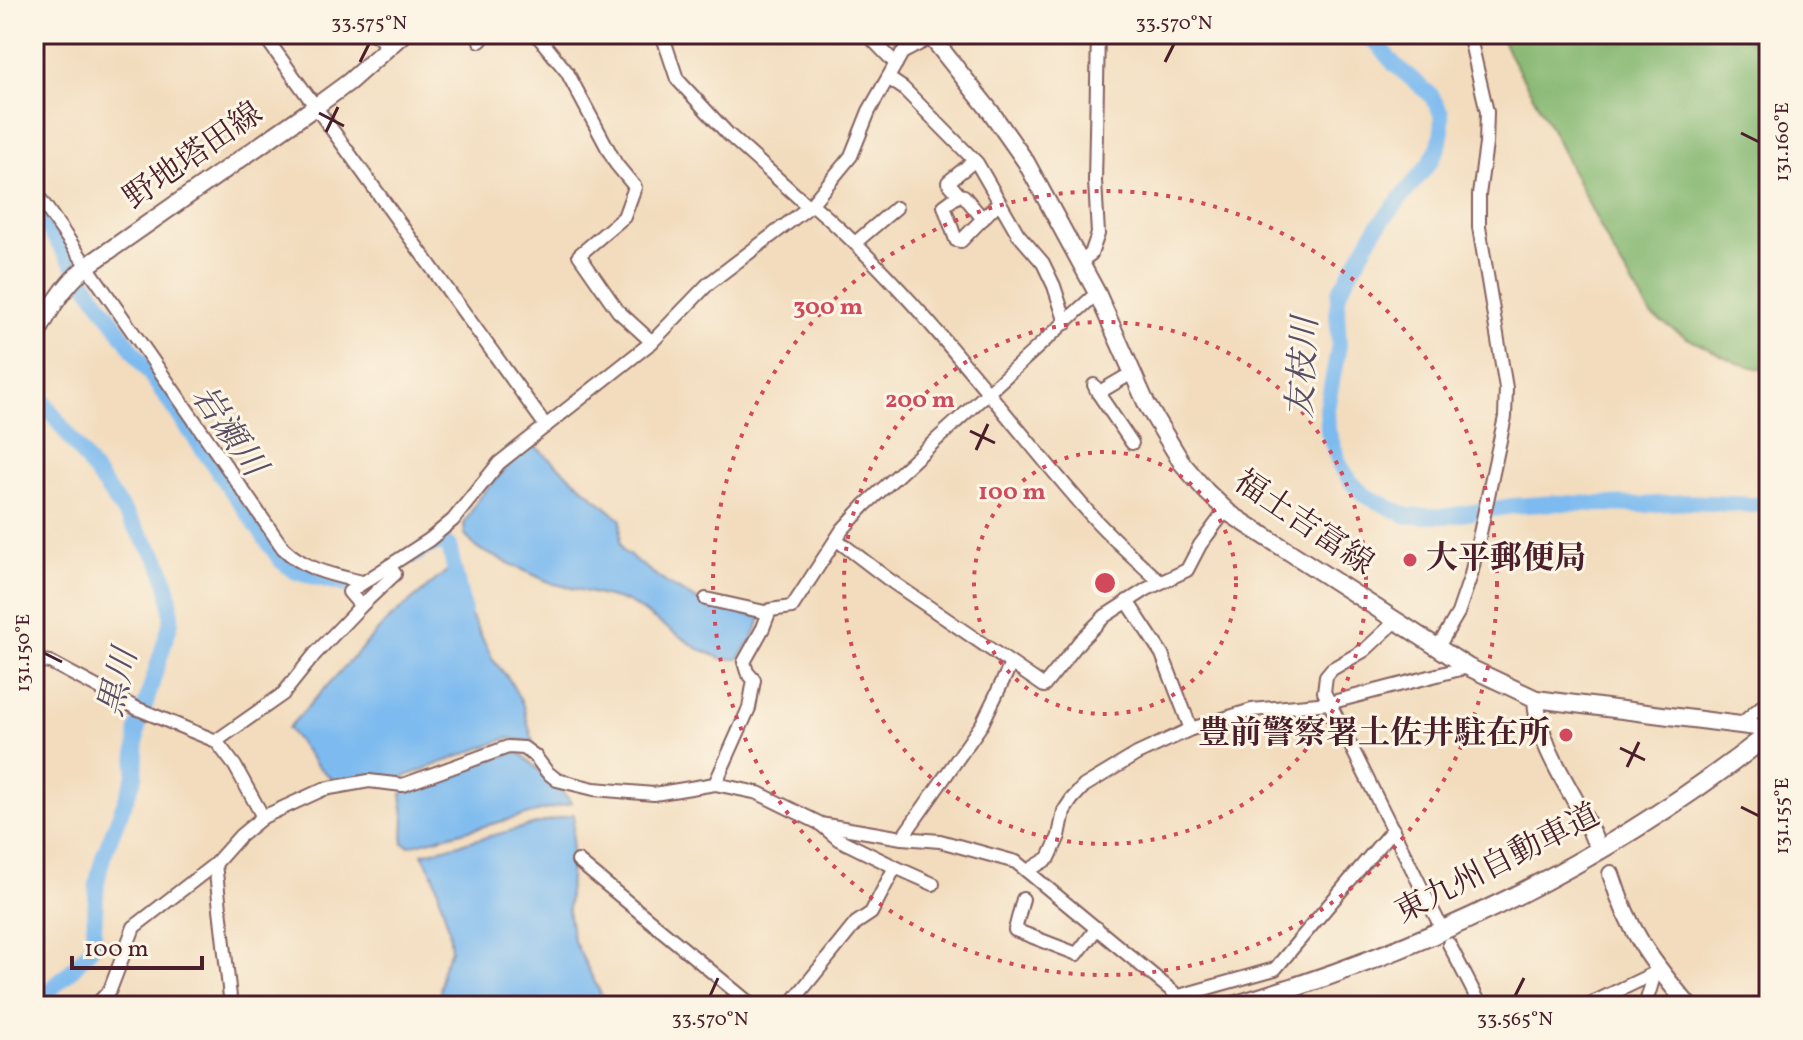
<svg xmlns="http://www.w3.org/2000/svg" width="1803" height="1040" viewBox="0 0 1803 1040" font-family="Vollkorn,'Noto Serif JP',serif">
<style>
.forest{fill:#86b872;stroke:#686c4e;stroke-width:2}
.water{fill:#7bbaef;stroke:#626c8d;stroke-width:2}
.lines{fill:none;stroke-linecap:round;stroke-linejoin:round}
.river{stroke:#7bbaef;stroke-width:16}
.minor-casing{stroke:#85615e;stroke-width:16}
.major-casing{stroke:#85615e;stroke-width:20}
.highway-casing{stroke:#85615e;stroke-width:22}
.minor{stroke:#fff;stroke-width:12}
.major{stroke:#fff;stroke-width:16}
.highway{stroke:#fff;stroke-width:18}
.ticks{fill:none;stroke:#4a1f2b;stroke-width:3}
.ring{fill:none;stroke:#d1495b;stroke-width:4;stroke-dasharray:4 8}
.poi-dot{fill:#d1495b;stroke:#fcf5e5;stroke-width:3}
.labels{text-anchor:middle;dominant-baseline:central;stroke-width:6;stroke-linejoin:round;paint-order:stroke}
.street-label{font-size:32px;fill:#4a1f2b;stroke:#fcf5e5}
.poi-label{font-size:32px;font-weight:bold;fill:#4a1f2b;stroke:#fcf5e5;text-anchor:start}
.water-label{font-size:34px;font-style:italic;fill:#594e66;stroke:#fcf5e5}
.centre{fill:#d1495b;stroke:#fcf5e5;stroke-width:4}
.ring-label{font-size:24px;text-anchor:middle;font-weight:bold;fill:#d1495b;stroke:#fcf5e5;stroke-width:6;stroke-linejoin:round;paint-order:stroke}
.neatline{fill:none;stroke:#4a1f2b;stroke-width:3}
.ticks-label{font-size:20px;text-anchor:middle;fill:#4a1f2b}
</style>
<rect width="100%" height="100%" fill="#fcf5e5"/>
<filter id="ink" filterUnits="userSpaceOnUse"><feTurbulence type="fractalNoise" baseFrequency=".0125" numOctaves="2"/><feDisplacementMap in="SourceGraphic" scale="16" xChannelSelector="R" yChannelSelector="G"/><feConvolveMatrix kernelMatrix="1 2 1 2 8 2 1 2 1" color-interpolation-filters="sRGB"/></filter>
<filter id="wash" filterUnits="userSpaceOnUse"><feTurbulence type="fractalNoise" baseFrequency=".006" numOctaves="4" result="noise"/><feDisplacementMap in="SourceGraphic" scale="32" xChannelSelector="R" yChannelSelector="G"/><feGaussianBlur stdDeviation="1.8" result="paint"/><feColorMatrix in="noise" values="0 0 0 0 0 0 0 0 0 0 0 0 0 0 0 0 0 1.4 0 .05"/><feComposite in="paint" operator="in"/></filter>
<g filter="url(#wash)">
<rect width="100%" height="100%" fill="#f2dcbd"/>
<polygon class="forest" points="1498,34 1744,34 1769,57 1769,371 1737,363 1687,338 1651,315 1613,252 1545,117"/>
<g class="water">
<polygon points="536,447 621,520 620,543 623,551 668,584 710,607 762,617 753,637 738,659 723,659 699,649 628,602 551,583 476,548 465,534 464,524 480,496 525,448"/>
<polygon points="448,570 460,610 468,609 493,660 509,679 523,705 533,742 508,738 395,780 371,777 335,781 316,765 288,728 387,621"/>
<polygon points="518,751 567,797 571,803 409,846 403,843 404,815 401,794 429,780"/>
<polygon points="574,814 568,910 573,939 607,1006 439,1006 442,969 451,950 449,929 434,876 422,854"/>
</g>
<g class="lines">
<g class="river">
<polyline points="1362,34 1376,42 1394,64 1431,95 1441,113 1442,130 1439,146 1429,164 1376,228 1339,292 1337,310 1339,345 1327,408 1328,431 1340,465 1351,482 1364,495 1407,516 1448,516 1513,506 1555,503 1643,505 1685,502 1755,505 1769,503"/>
<polyline points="34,209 74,266"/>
<polyline points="83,279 281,561 296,572 346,585"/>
<path d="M 34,388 L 158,559 C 167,581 172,598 171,622 L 137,731 L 135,776 L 103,857 L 97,882 L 93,946 L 72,970 L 34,1005"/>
<polyline points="413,556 429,546 445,543 449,546 464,611"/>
</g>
</g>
</g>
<g filter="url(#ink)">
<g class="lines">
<g class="minor-casing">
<g id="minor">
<polyline points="263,34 546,426"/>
<polyline points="374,34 390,46"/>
<polyline points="536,34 567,72 616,164 635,187 624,217 579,255 618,311 652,342"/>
<polyline points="662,34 677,79 728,134 809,207"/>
<polyline points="867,34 896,64"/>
<polyline points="480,41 486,34"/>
<polyline points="888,78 903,88 977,163 1018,234 1043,263 1054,286 1066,323"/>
<path d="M 34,190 L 283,548 C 305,570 333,575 362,582"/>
<polyline points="959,195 948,182 974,161"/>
<path d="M 812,204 C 917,294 998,410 1090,514 C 1111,538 1137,560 1160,582"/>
<polyline points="983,219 964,196 959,195 944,206 956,240 961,241 998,203"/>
<polyline points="856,242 896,208"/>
<polyline points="1080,262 1091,254 1098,234 1095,181 1098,34"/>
<polyline points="1094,385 1098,393 1132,373"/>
<polyline points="1098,393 1132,443"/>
<polyline points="837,540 888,579 1044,686 1080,641 1105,616 1147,589 1187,570 1200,545 1226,510"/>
<polyline points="706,599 769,613"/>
<polyline points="1127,601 1162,654 1191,729"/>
<polyline points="361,606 349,592 429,540 453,520 499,463 652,342 708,284 809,207 851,156 869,111 902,53 938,34"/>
<polyline points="1396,621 1365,650 1332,669 1326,676 1324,692 1439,923"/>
<polyline points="1438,647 1458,613 1471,575 1505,417 1506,388 1479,227 1479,195 1486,144 1487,112 1469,34"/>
<polyline points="34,660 50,662 136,708 216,741 235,766 263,817"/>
<polyline points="1740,725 1769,700"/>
<polyline points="216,741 283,694 315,654 361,606 395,574 389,566"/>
<polyline points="715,784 749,708 754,680 747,672 744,662 763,628 770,610 792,607 842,530 865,505 1097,293"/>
<polyline points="820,824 902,838 940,841 1016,862 1189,1005"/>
<polyline points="902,838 982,724 1011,664"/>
<polyline points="578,861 753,1006"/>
<polyline points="215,864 231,1006"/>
<polyline points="895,867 933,884"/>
<polyline points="1029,870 1049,858 1059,836 1064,811 1072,799 1084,786 1137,754 1191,729 1252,710 1329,703 1468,667"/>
<polyline points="1023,899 1015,930 1077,954 1097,928"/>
<polyline points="1449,944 1481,1006"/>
<polyline points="1179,996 1275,969 1393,829"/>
<polyline points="95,1006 110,990 134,927 215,864 240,836 263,817 324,789 369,781 403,785 508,747 524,748 535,756 547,772 557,780 594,789 654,794 715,784 758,793 819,823 838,839 895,867 871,913 856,923 789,1006"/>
<polyline points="1586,1006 1659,971"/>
<polyline points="1645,1006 1655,973"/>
</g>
</g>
<g class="major-casing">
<g id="major">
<path d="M 929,34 L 991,112 L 1026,162 L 1097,293 L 1147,405 L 1182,463 L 1206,491 L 1229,513 L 1468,667 L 1536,699 C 1538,751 1575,791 1594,839"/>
<path d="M 34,340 C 49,311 62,287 87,266 L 315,107 L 349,82 L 403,34"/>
<polyline points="1536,699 1756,727"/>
<path d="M 1611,874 C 1629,932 1651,961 1689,1006"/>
</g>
</g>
<g class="highway-casing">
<path id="highway" d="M 1233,1006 C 1427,950 1610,860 1769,734"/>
</g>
<use href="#minor" class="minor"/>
<use href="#major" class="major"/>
<use href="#highway" class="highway"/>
</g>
</g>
<path class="ticks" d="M 360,62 L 369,44M 1165,62 L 1174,44M 319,113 L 344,126M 326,132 L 338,107M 1741,133 L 1759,142M 970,431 L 995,443M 976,450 L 988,424M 44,653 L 62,662M 1620,748 L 1645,760M 1627,767 L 1639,742M 1741,807 L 1759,816M 710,996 L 718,978M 1515,996 L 1524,978"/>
<g class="ring">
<circle cx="1105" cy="583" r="131"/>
<circle cx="1105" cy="583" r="261"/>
<circle cx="1105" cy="583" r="392"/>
</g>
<g class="poi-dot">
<circle cx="1410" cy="560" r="8"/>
<circle cx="1566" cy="735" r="8"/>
</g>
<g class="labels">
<g class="street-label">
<text transform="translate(194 157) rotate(-35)">野地塔田線</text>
<text transform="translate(1303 524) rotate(34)">福土吉富線</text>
<text transform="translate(1498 865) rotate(-27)">東九州自動車道</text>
</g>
<g class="poi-label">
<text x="1426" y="560">大平郵便局</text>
<text x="1550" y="735" text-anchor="end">豊前警察署土佐井駐在所</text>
</g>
<g class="water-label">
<text transform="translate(1305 368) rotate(-87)">友枝川</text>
<text transform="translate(227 432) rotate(55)">岩瀬川</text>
<text transform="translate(120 683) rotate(-76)">黒川</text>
</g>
</g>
<circle cx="1105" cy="583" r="12" class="centre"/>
<g class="ring-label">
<text x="828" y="314">300 m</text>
<text x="920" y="407">200 m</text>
<text x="1012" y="499">100 m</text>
</g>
<rect width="1803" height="1040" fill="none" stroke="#fcf5e5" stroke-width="88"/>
<path d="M72 956v12h130v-12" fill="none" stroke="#4a1f2b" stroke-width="4"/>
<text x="84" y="956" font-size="24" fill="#4a1f2b" stroke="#fcf5e5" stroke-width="6" paint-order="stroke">100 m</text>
<rect x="44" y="44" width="1715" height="952" class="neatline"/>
<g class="ticks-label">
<text x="369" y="29">33.575°N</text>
<text x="1174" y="29">33.570°N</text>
<text transform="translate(1781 142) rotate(-90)" y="7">131.160°E</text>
<text transform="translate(22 653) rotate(-90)" y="7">131.150°E</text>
<text transform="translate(1781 816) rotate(-90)" y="7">131.155°E</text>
<text x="710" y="1025">33.570°N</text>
<text x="1515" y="1025">33.565°N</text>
</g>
</svg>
